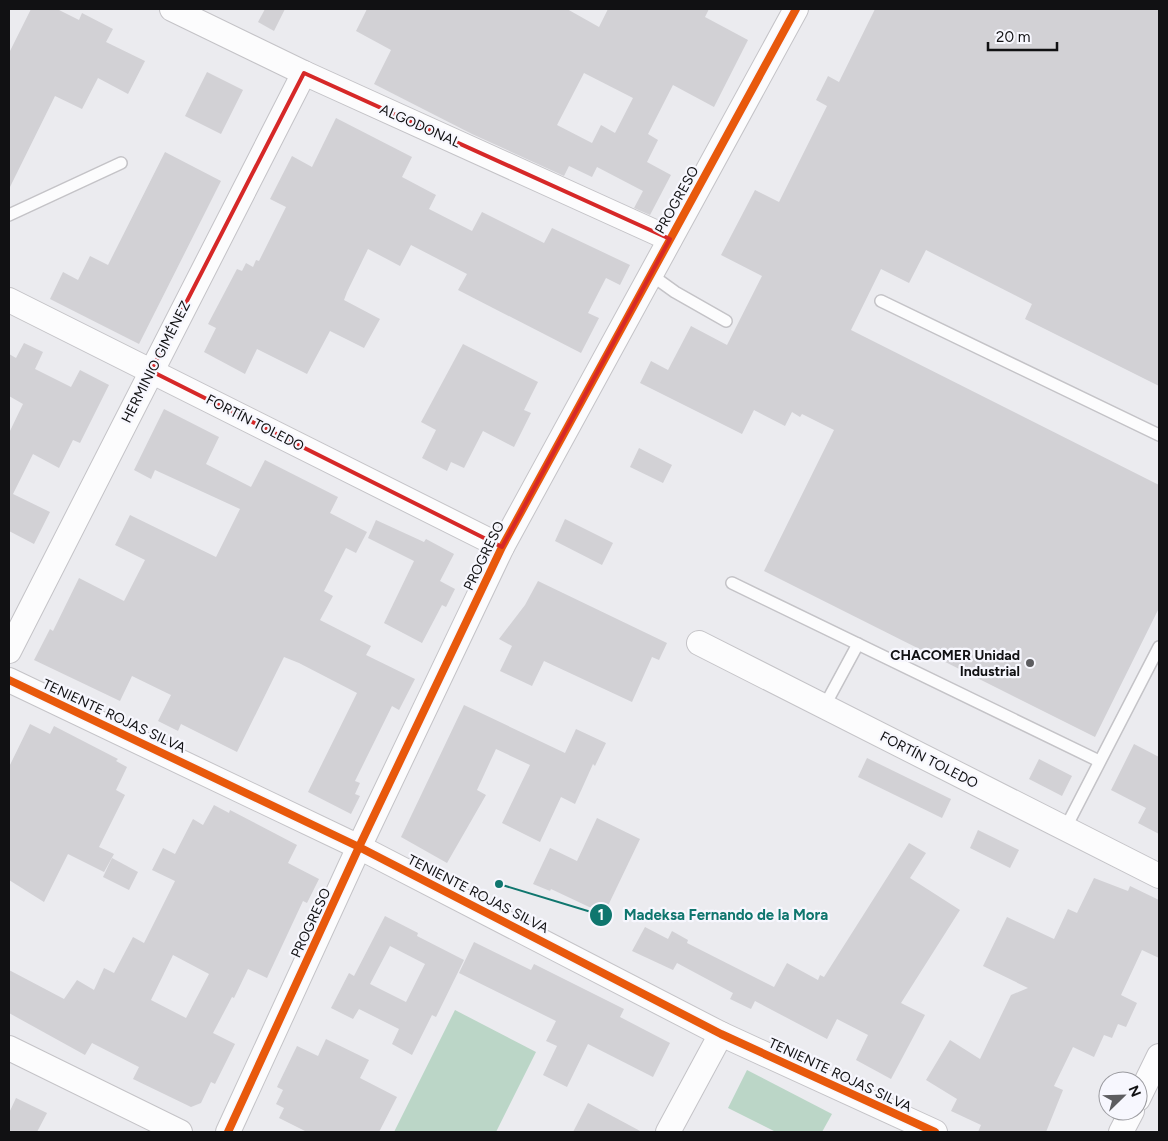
<svg xmlns="http://www.w3.org/2000/svg" width="1168" height="1141" viewBox="0 0 1168 1141" font-family="Figtree,sans-serif">
<style>
.green{fill:#bbd6c7}
.building{fill:#d2d1d5;fill-rule:evenodd}
.lines{fill:none;stroke-linecap:round;stroke-linejoin:round}
.service-casing{stroke:#c4c3c7;stroke-width:14}
.minor-casing{stroke:#c4c3c7;stroke-width:26}
.service{stroke:#fcfcfd;stroke-width:11}
.minor{stroke:#fcfcfd;stroke-width:24}
.cycleway-casing{stroke:#f7f7fe;stroke-width:11}
.cycleway{stroke:#e8590c;stroke-width:8}
.marked{fill:none;stroke:#d62828;stroke-width:4;stroke-linejoin:round}
.poi-dot{fill:#5d5d60;stroke:#f7f7fe;stroke-width:2}
.labels{text-anchor:middle;dominant-baseline:central;stroke-width:4.5;stroke-linejoin:round;paint-order:stroke}
.street-label{font-size:14px;fill:#111113;stroke:#f7f7fe}
.poi-label{font-size:14px;font-weight:bold;fill:#111113;stroke:#f7f7fe;text-anchor:end}
.leader{fill:none;stroke:#0f766e;stroke-width:2}
.callout-dot{fill:#0f766e;stroke:#f7f7fe;stroke-width:2}
.mark-label{font-size:15px;text-anchor:middle;font-weight:bold;fill:#fff}
.callout-label{font-size:15px;text-anchor:middle;font-weight:bold;fill:#0f766e;stroke:#f7f7fe;stroke-width:4.5;stroke-linejoin:round;paint-order:stroke}
</style>
<rect width="100%" height="100%" fill="#ebebef"/>
<g class="green">
<polygon points="455,1010 536,1052 496,1132 394,1132"/>
<polygon points="747,1070 832,1114 822,1132 776,1132 728,1108"/>
</g>
<g class="building">
<polygon points="31,9 57,9 79,20 82,13 113,29 106,42 145,61 128,94 98,78 82,109 55,96 9,189 9,53"/>
<polygon points="265,9 285,9 274,31 258,22"/>
<path d="M 367,9 L 567,9 L 599,27 L 608,9 L 709,9 L 705,17 L 748,40 L 714,107 L 673,85 L 648,134 L 658,140 L 647,162 L 671,175 L 650,215 L 634,208 L 643,191 L 597,167 L 592,177 L 569,166 L 564,176 L 472,134 L 374,84 L 391,50 L 356,31 ZM 584,73 L 633,98 L 615,133 L 601,125 L 592,143 L 557,125 Z"/>
<polygon points="875,9 1159,9 1159,386 1025,319 1032,304 926,250 909,283 881,269 851,330 1159,485 1159,608 1095,737 764,571 834,430 802,414 800,417 792,412 785,426 754,410 742,434 640,383 651,361 668,370 691,326 727,345 762,276 721,255 755,190 779,202 827,106 816,100 828,76 839,82"/>
<polygon points="207,72 243,90 221,134 185,116"/>
<polygon points="336,118 412,157 402,177 436,195 429,209 472,231 482,212 544,243 552,228 630,265 620,285 606,278 588,313 599,318 581,353 458,290 467,274 411,245 400,266 368,249 347,292 344,300 380,319 364,348 330,331 307,374 257,349 245,374 204,352 216,328 208,324 237,269 242,271 246,263 253,267 256,260 259,261 286,207 270,199 292,156 312,167"/>
<polygon points="165,152 221,181 139,344 50,299 63,272 78,280 90,256 108,265"/>
<polygon points="24,343 43,352 35,369 71,387 80,370 109,385 80,443 73,440 59,468 33,454 13,494 50,512 34,544 9,531 9,433 23,404 9,396 9,354 16,358"/>
<polygon points="463,344 538,382 524,410 531,413 514,447 483,431 464,468 451,462 447,471 422,458 436,430 421,422"/>
<polygon points="164,409 219,437 206,464 251,487 265,460 338,497 330,513 367,532 356,553 346,548 324,591 333,596 320,620 371,646 366,655 415,679 399,710 392,706 355,781 360,783 355,794 360,796 351,814 308,792 357,693 299,663 284,657 237,752 181,724 178,731 158,721 171,695 132,676 120,701 34,660 50,629 53,631 79,578 124,601 145,560 115,545 130,515 216,557 240,509 155,470 151,479 134,470"/>
<polygon points="639,448 672,465 663,483 630,467"/>
<polygon points="565,519 613,543 602,565 555,541"/>
<polygon points="376,520 424,542 426,539 454,554 440,581 455,589 446,607 442,605 422,643 384,623 414,561 368,538"/>
<polygon points="538,581 667,643 659,660 652,657 632,702 544,661 532,686 500,671 512,646 499,639 525,605"/>
<polygon points="464,705 565,753 576,729 606,743 595,766 593,764 575,804 561,797 540,842 502,823 530,765 496,749 477,790 486,795 447,863 401,837"/>
<polygon points="30,724 50,734 54,726 118,759 116,761 127,767 116,790 125,795 99,847 114,854 104,872 68,854 44,902 9,880 9,767"/>
<polygon points="1134,744 1159,757 1159,834 1138,823 1146,808 1111,790"/>
<polygon points="867,758 951,799 942,818 858,777"/>
<polygon points="1039,759 1072,776 1062,796 1029,779"/>
<path d="M 214,805 L 229,813 L 230,810 L 297,845 L 288,863 L 319,879 L 307,903 L 303,901 L 267,978 L 248,969 L 234,998 L 232,997 L 213,1033 L 235,1044 L 215,1084 L 211,1082 L 201,1103 L 191,1107 L 133,1079 L 139,1067 L 92,1043 L 85,1055 L 9,1013 L 9,970 L 64,999 L 77,980 L 94,990 L 104,968 L 114,973 L 133,937 L 144,943 L 175,881 L 152,870 L 163,848 L 175,854 L 193,819 L 203,825 ZM 173,955 L 209,974 L 186,1018 L 151,1000 Z"/>
<polygon points="597,818 640,839 604,914 551,889 550,891 533,884 550,848 577,861"/>
<polygon points="978,830 1019,850 1010,868 970,848"/>
<polygon points="909,843 926,853 910,878 960,910 901,1003 925,1015 891,1079 856,1060 868,1035 837,1019 827,1039 755,1001 751,1009 730,999 733,993 677,963 673,970 632,951 645,927 668,939 672,931 688,940 687,943 774,987 787,963 818,980 820,975 824,977"/>
<polygon points="112,858 138,872 129,890 103,877"/>
<polygon points="1094,878 1128,891 1130,886 1159,900 1159,958 1142,950 1121,995 1137,1003 1126,1027 1118,1024 1112,1038 1104,1035 1094,1057 1073,1047 1054,1086 1063,1090 1046,1132 978,1132 981,1125 951,1111 957,1099 926,1080 950,1040 980,1059 1011,995 1028,988 983,966 1007,917 1054,939 1068,909 1077,913"/>
<path d="M 385,916 L 418,933 L 417,936 L 464,960 L 436,1017 L 432,1015 L 412,1055 L 392,1044 L 399,1029 L 359,1009 L 353,1019 L 331,1008 L 349,973 L 354,976 ZM 390,946 L 425,964 L 406,1002 L 370,984 Z"/>
<polygon points="474,942 531,970 534,964 624,1009 620,1017 670,1043 653,1077 588,1044 567,1087 543,1075 557,1046 546,1041 556,1021 459,973"/>
<polygon points="326,1039 369,1060 360,1078 397,1097 379,1132 307,1132 279,1118 284,1108 276,1104 283,1090 277,1087 297,1046 318,1056"/>
<polygon points="16,1098 47,1113 37,1132 9,1132 9,1113"/>
<polygon points="588,1103 642,1132 573,1132"/>
</g>
<g class="lines">
<g class="service-casing">
<g id="service">
<polyline points="9,215 121,163"/>
<polyline points="650,274 675,292 726,321"/>
<polyline points="881,301 1159,435"/>
<polyline points="732,583 1099,761"/>
<polyline points="824,707 858,644"/>
<polyline points="1065,829 1159,647"/>
</g>
</g>
<g class="minor-casing">
<g id="minor">
<polyline points="172,9 304,73 670,239"/>
<polyline points="9,300 502,547"/>
<polyline points="699,643 1159,876"/>
<polyline points="9,651 304,73"/>
<polyline points="9,680 359,847 721,1034 935,1132"/>
<polyline points="9,1048 180,1132"/>
<polyline points="1138,1099 1159,1056"/>
<polyline points="228,1132 359,847 502,547 796,9"/>
<polyline points="668,1132 721,1034"/>
<polyline points="1121,1132 1132,1111"/>
</g>
</g>
<use href="#service" class="service"/>
<use href="#minor" class="minor"/>
<g class="cycleway-casing">
<g id="cycleway">
<polyline points="9,680 359,847 721,1034 935,1132"/>
<polyline points="228,1132 359,847 502,547 796,9"/>
</g>
</g>
<use href="#cycleway" class="cycleway"/>
</g>
<path class="marked" d="M 304,73 L 670,239 L 502,547 L 151,371 Z"/>
<circle class="poi-dot" cx="1030" cy="663" r="5"/>
<g class="labels">
<g class="street-label">
<text transform="translate(420 126) rotate(24)">ALGODONAL</text>
<text transform="translate(677 200) rotate(-61)">PROGRESO</text>
<text transform="translate(156 362) rotate(-63)">HERMINIO GIMÉNEZ</text>
<text transform="translate(255 423) rotate(27)">FORTÍN TOLEDO</text>
<text transform="translate(484 556) rotate(-64)">PROGRESO</text>
<text transform="translate(114 716) rotate(25)">TENIENTE ROJAS SILVA</text>
<text transform="translate(929 760) rotate(27)">FORTÍN TOLEDO</text>
<text transform="translate(478 894) rotate(27)">TENIENTE ROJAS SILVA</text>
<text transform="translate(311 923) rotate(-65)">PROGRESO</text>
<text transform="translate(840 1075) rotate(25)">TENIENTE ROJAS SILVA</text>
</g>
<g class="poi-label">
<text x="1020" y="655">CHACOMER Unidad<tspan x="1020" dy="16">Industrial</tspan></text>
</g>
</g>
<path class="leader" d="M499 884L601 915"/>
<g class="callout-dot">
<circle cx="499" cy="884" r="5"/>
<circle cx="601" cy="915" r="12"/>
</g>
<g class="mark-label">
<text x="601" y="920">1</text>
</g>
<g class="callout-label">
<text x="726" y="920">Madeksa Fernando de la Mora</text>
</g>
<rect width="1168" height="1141" fill="none" stroke="#111113" stroke-width="20"/>
<g transform="translate(1123 1096) rotate(67)"><circle r="24" fill="#f7f7fe" stroke="#9b9ba0"/>
<path d="M0-4L9 19L0 12L-9 19Z" fill="#5d5d60"/>
<text y="-8" font-size="14" font-weight="bold" text-anchor="middle" fill="#111113">N</text>
</g>
<path d="M988 42v8h69v-8" fill="none" stroke="#111113" stroke-width="2.5"/>
<text x="996" y="42" font-size="15" fill="#111113" stroke="#f7f7fe" stroke-width="4" paint-order="stroke">20 m</text>
</svg>
